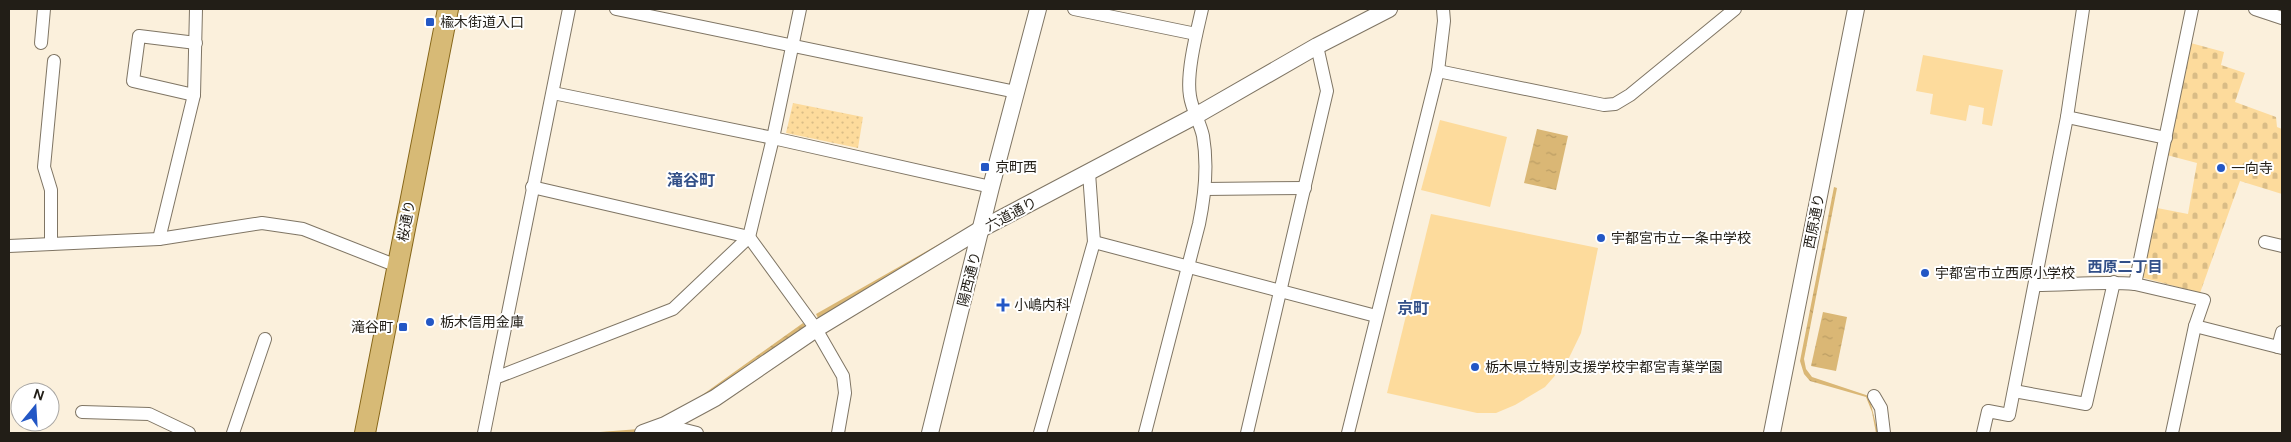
<svg xmlns="http://www.w3.org/2000/svg" width="2291" height="442" viewBox="0 0 2291 442" font-family="'DM Sans','Noto Sans JP',sans-serif">
<style>
.green{fill:#fddb9c}
.cemetery{fill:url(#cemetery-stones)}
.park{fill:url(#park-dots)}
.water{fill:url(#water-ripples)}
.lines{fill:none;stroke-linecap:round;stroke-linejoin:round}
.minor-casing{stroke:#7f7564;stroke-width:14}
.tertiary-casing{stroke:#7f7564;stroke-width:18}
.primary-casing{stroke:#866619;stroke-width:22}
.minor{stroke:#fff;stroke-width:12}
.tertiary{stroke:#fff;stroke-width:16}
.primary{stroke:#d7ba76;stroke-width:20}
.poi-dot{fill:#2357c5;stroke:#fff;stroke-width:2}
.labels{text-anchor:middle;dominant-baseline:central;stroke-width:4;stroke-linejoin:round;paint-order:stroke}
.poi-label{font-size:14px;fill:#221e17;stroke:#fff;text-anchor:start}
.street-label{font-size:14px;fill:#221e17;stroke:#fff}
.neighbourhood-label{font-size:15px;font-weight:bold;fill:#335088;stroke:#fff}
.quarter-label{font-size:16px;font-weight:bold;fill:#335088;stroke:#fff}
</style>
<defs>
<pattern id="cemetery-stones" width="16" height="16" patternUnits="userSpaceOnUse" patternTransform="scale(1.25)"><rect width="16" height="16" fill="#fddb9c"/><path d="M2 7V4a2 2 0 0 1 4 0v3zM10 15v-3a2 2 0 0 1 4 0v3z" fill="#d9bc86"/></pattern>
<pattern id="park-dots" width="8" height="8" patternUnits="userSpaceOnUse" patternTransform="scale(1.25)"><rect width="8" height="8" fill="#fddb9c"/><path d="M2 2h.1M6 6h.1" fill="none" stroke="#d9bc86" stroke-width="1.8" stroke-linecap="round"/></pattern>
<pattern id="water-ripples" width="26" height="14" patternUnits="userSpaceOnUse" patternTransform="scale(1.25)"><rect width="26" height="14" fill="#dab775"/><path d="M2 4q2-2 4 0t4 0M15 11q2-2 4 0t4 0" fill="none" stroke="#bb9d64"/></pattern>
</defs>
<rect width="100%" height="100%" fill="#fbf0dc"/>
<g class="green">
<polygon points="1923,55 2003,70 1992,126 1982,124 1984,108 1969,105 1966,121 1930,114 1933,94 1916,91"/>
<polygon points="1440,120 1507,137 1490,207 1421,190"/>
<polygon points="1431,214 1598,248 1581,333 1567,362 1545,387 1515,405 1496,413 1477,413 1387,393"/>
</g>
<polygon class="cemetery" points="2187,42 2224,52 2221,65 2245,73 2235,102 2276,117 2277,127 2282,129 2282,194 2240,181 2200,293 2137,276 2152,207 2188,214 2197,163 2163,154"/>
<polygon class="park" points="793,103 863,117 858,148 786,133"/>
<g class="water">
<polygon points="1537,129 1568,136 1556,190 1524,183"/>
<polygon points="1834,187 1837,188 1804,359 1806,369 1812,377 1869,396 1878,433 1876,433 1872,412 1866,397 1810,381 1804,374 1800,361"/>
<polygon points="962,231 963,234 818,318 816,314"/>
<polygon points="1823,312 1847,317 1836,371 1811,366"/>
<polygon points="803,323 806,326 696,406 640,433 587,433 639,429 661,419 691,403"/>
</g>
<g class="lines">
<g class="minor-casing">
<g id="minor">
<polyline points="616,9 1016,92"/>
<polyline points="1074,9 1196,34"/>
<polyline points="2192,9 2135,284 2204,300 2195,326 2282,348"/>
<polyline points="2255,9 2282,18"/>
<polyline points="41,43 44,9"/>
<polyline points="1438,71 1604,105 1615,104 1630,95 1735,9"/>
<polyline points="553,93 773,138 991,187"/>
<polyline points="194,95 133,81 139,36 196,43"/>
<polyline points="2067,117 2166,138"/>
<polyline points="532,187 749,237 816,329 843,376 845,393 838,433"/>
<polyline points="1205,189 1305,188"/>
<polyline points="159,239 194,95 196,9"/>
<polyline points="1094,242 1376,316"/>
<polyline points="2265,242 2282,246"/>
<polyline points="51,244 51,190 44,167 54,61"/>
<polyline points="9,246 159,239 262,223 303,229 397,266"/>
<path d="M 2035,285 C 2068,285 2102,281 2135,284"/>
<polyline points="2278,347 2282,332"/>
<polyline points="495,378 569,9"/>
<polyline points="2014,391 2086,404 2114,282"/>
<polyline points="1874,396 1881,408 1884,433"/>
<polyline points="82,412 149,414 189,433"/>
<polyline points="664,431 665,425 697,433"/>
<polyline points="233,433 265,339"/>
<polyline points="484,433 495,378 673,309 749,237 773,138 800,9"/>
<polyline points="1040,433 1094,242 1089,173"/>
<path d="M 1145,433 L 1199,224 C 1205,195 1208,165 1203,136 C 1200,122 1192,110 1190,96 C 1186,73 1197,31 1202,9"/>
<polyline points="1247,433 1327,91 1317,46"/>
<polyline points="1348,433 1438,71 1444,21 1443,9"/>
<polyline points="1983,433 1988,411 2009,415 2067,117 2083,9"/>
<polyline points="2172,433 2195,326"/>
</g>
</g>
<g class="tertiary-casing">
<g id="tertiary">
<polyline points="643,433 665,425 715,398 816,329 981,229 1197,115 1317,46 1389,9"/>
<polyline points="930,433 991,187 1038,9"/>
<polyline points="1772,433 1856,9"/>
</g>
</g>
<g class="primary-casing">
<polyline id="primary" points="365,433 448,9"/>
</g>
<use href="#minor" class="minor"/>
<use href="#tertiary" class="tertiary"/>
<use href="#primary" class="primary"/>
</g>
<g class="poi-dot">
<rect x="425" y="17" width="10" height="10" rx="2.5"/>
<rect x="980" y="162" width="10" height="10" rx="2.5"/>
<circle cx="2221" cy="168" r="5"/>
<circle cx="1601" cy="238" r="5"/>
<circle cx="1925" cy="273" r="5"/>
<path d="M1000.5 297.5h5v5h5v5h-5v5h-5v-5h-5v-5h5z"/>
<circle cx="430" cy="322" r="5"/>
<rect x="398" y="322" width="10" height="10" rx="2.5"/>
<circle cx="1475" cy="367" r="5"/>
</g>
<g class="labels">
<g class="poi-label">
<text x="440" y="22">楡木街道入口</text>
<text x="995" y="167">京町西</text>
<text x="2231" y="168">一向寺</text>
<text x="1611" y="238">宇都宮市立一条中学校</text>
<text x="1935" y="273">宇都宮市立西原小学校</text>
<text x="1014" y="305">小嶋内科</text>
<text x="440" y="322">栃木信用金庫</text>
<text x="393" y="327" text-anchor="end">滝谷町</text>
<text x="1485" y="367">栃木県立特別支援学校宇都宮青葉学園</text>
</g>
<g class="street-label">
<text transform="translate(1011 214) rotate(-28)">六道通り</text>
<text transform="translate(406 221) rotate(-79)">桜通り</text>
<text transform="translate(1814 221) rotate(-79)">西原通り</text>
<text transform="translate(969 279) rotate(-76)">陽西通り</text>
</g>
<g class="neighbourhood-label">
<text x="2125" y="267">西原二丁目</text>
</g>
<g class="quarter-label">
<text x="691" y="180">滝谷町</text>
<text x="1413" y="308">京町</text>
</g>
</g>
<rect width="2291" height="442" fill="none" stroke="#221e17" stroke-width="20"/>
<g transform="translate(35 407) rotate(18)"><circle r="24" fill="#ffffff" stroke="#a7a5a2"/>
<path d="M0-4L9 19L0 12L-9 19Z" fill="#2357c5"/>
<text y="-8" font-size="14" font-weight="bold" text-anchor="middle" fill="#221e17">N</text>
</g>
</svg>
